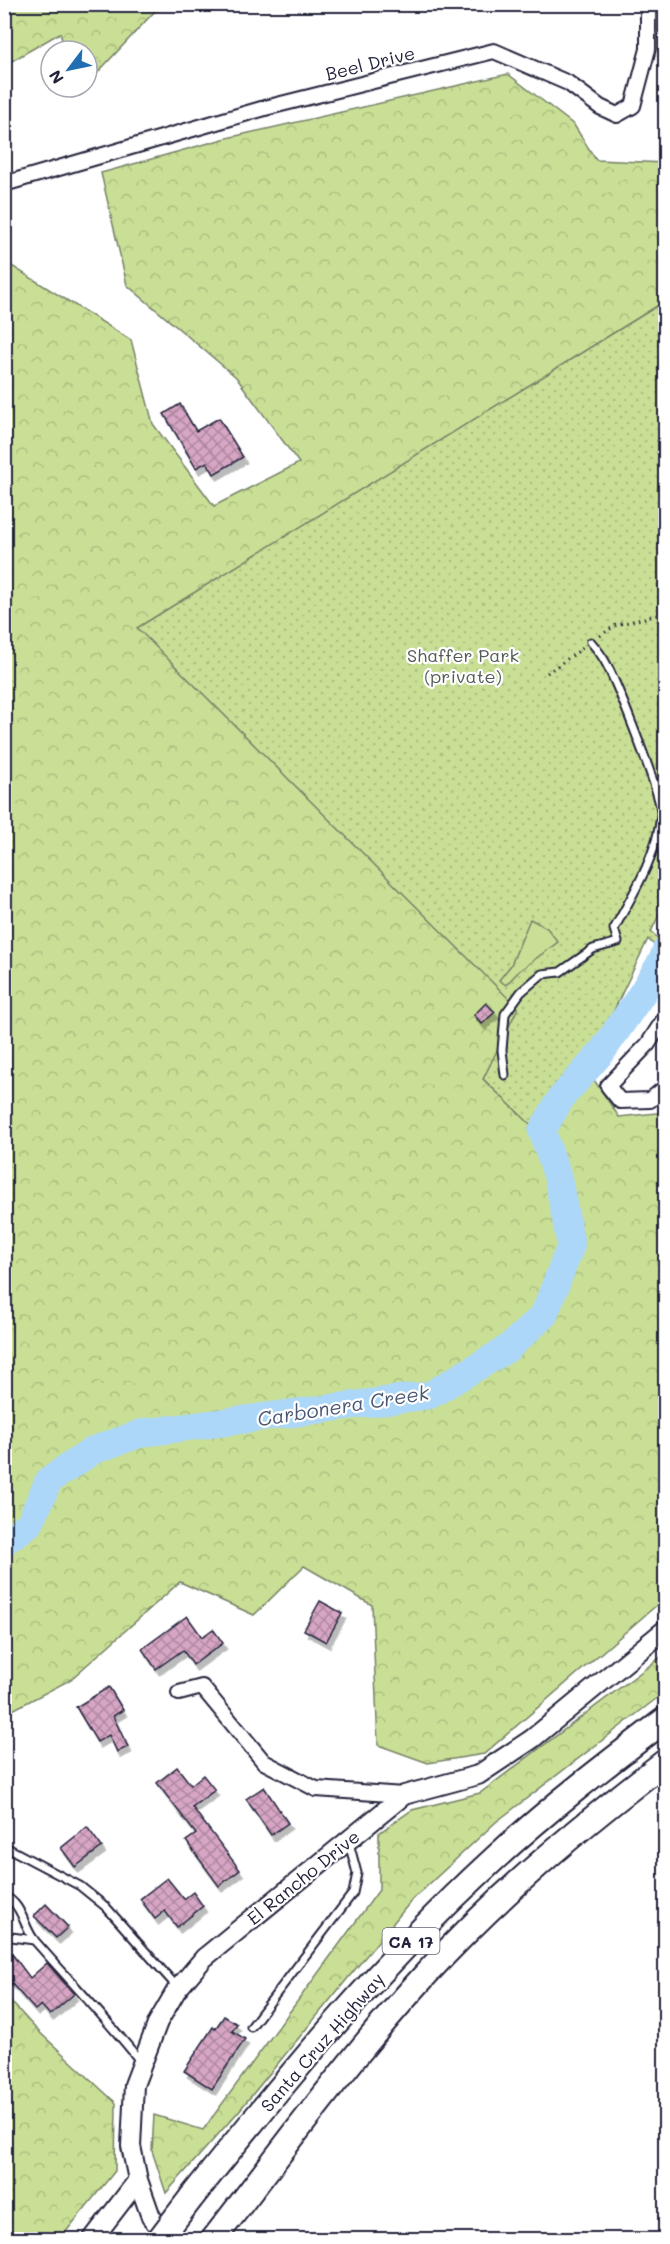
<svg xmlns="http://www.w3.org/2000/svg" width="670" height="2244" viewBox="0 0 670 2244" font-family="Mali,sans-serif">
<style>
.grass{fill:url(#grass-dots);stroke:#768068;stroke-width:1.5}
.forest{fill:url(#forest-crowns);stroke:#768068;stroke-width:1.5}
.pitch{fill:#c9df95;stroke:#768068;stroke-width:1.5}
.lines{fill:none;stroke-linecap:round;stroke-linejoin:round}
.river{stroke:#acd7f8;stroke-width:28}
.building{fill:url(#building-cross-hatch);stroke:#22223b;stroke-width:1.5;filter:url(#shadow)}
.lane-casing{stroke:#22223b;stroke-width:11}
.street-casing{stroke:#22223b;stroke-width:18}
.secondary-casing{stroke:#22223b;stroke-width:22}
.highway-casing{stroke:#22223b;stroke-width:28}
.path{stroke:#22223b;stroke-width:3;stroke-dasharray:1.5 4.5;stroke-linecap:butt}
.lane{stroke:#fff;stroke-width:7}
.street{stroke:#fff;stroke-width:14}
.secondary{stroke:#fff;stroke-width:18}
.highway{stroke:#fff;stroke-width:24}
.highway-bridge-casing{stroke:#22223b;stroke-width:28;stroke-linecap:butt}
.highway-bridge{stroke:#fff;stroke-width:24}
.labels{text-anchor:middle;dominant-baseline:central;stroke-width:4.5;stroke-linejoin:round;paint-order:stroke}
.shield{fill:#fff;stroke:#646476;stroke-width:1.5}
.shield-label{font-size:16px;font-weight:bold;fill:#22223b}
.street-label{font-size:18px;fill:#22223b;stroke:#fff}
.park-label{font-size:18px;fill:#545b56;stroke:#fff}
.water-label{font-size:20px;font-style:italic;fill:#4b5874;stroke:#fff}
</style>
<defs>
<pattern id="grass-dots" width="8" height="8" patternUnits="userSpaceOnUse" patternTransform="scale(1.5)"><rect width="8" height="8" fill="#c9df95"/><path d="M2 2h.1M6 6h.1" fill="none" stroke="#acbf81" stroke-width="1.8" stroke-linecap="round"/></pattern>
<pattern id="forest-crowns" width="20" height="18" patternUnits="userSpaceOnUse" patternTransform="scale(1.5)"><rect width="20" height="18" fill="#c9df95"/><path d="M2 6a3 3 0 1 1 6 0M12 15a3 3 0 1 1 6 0" fill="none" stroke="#acbf81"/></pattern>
<pattern id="building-cross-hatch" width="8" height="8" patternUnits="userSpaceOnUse" patternTransform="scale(1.5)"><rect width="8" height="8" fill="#d7a6c4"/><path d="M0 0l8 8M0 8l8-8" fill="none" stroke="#ae87a0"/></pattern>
<filter id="shadow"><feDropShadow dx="3.5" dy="6" stdDeviation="0" flood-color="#0004"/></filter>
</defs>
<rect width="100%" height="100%" fill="#fff"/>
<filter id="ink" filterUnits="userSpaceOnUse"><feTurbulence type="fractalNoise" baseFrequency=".0167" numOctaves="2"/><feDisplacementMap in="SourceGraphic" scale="12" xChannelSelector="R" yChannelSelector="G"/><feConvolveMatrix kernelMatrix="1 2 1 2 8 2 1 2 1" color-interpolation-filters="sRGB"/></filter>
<g filter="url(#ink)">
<polygon class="grass" points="665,301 665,902 651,932 659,939 656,947 648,939 550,1144 483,1079 490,1064 484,1053 136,628"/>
<g class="forest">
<polygon points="5,4 191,4 191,5 155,11 87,84 87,51 65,51 60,33 5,65"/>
<polygon points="508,74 574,125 596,160 665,163 665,301 137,628 518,1008 483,1079 550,1143 586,1068 619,1117 665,1112 666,1329 660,1341 666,1349 665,1598 484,1754 428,1763 378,1745 372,1605 304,1566 254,1615 180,1582 70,1680 5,1714 4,261 131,340 153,424 214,506 299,463 236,377 127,285 101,173 227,138"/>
<polygon points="665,1654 665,1692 496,1822 412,1900 238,2112 166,2193 152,2151 154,2115 203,2130 379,1890 379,1833 412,1810 480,1793"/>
<polygon points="5,1995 36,2029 116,2103 115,2171 60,2239 5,2239"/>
</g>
<polygon class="pitch" points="530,919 547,928 558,942 519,971 506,985 499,980 511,965"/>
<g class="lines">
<polyline class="river" points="4,1542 30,1523 49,1480 94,1450 142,1433 430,1395 507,1349 544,1315 571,1245 558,1178 542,1131 561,1098 601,1053 639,998 662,961 666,950"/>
</g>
<g class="building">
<polygon points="180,404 196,431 219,418 243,457 214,474 207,462 196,468 164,414"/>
<polygon points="486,1003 495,1012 482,1024 474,1015"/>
<polygon points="320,1601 342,1613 326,1642 304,1630"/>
<polygon points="187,1616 202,1637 213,1629 223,1643 193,1665 183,1650 156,1669 142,1649"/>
<polygon points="109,1687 123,1710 113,1716 128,1747 117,1752 109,1735 97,1742 76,1707"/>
<polygon points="177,1767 191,1785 203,1775 215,1790 192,1807 240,1870 219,1886 186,1841 196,1834 157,1783"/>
<polygon points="264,1787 288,1823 271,1835 246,1799"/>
<polygon points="87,1827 102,1847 75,1867 61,1848"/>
<polygon points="167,1878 184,1899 193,1892 203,1906 177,1927 165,1911 155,1919 140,1899"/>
<polygon points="46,1904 68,1927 56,1938 34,1916"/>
<polygon points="4,1943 30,1978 47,1963 74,1994 50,2015 41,2005 35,2010 4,1975"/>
<polygon points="224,2016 237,2024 232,2031 245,2039 212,2089 184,2071 213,2027 215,2029"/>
</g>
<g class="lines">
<g class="lane-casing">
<g id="lane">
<path d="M 505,1075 L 502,1050 L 505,1014 L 521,992 L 542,974 L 560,972 L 593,949 L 618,942 L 614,929 C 633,894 657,856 661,815 C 663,797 617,685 607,665 C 603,657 597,649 591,642"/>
<polyline points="4,1846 80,1886 106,1907 178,1988"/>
<path d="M 4,1896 C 23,1904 23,1927 35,1941 C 70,1981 107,2019 140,2061"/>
<polyline points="4,1936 34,1940"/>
<polyline points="251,2027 353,1893 357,1873 349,1843"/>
</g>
</g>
<g class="street-casing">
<g id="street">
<polyline points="4,184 265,108 494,51 568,83 600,107 617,115 633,106 648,49 648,4"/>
<polyline points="666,1016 648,1044 608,1086 620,1101 650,1100 666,1087"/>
<polyline points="179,1693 202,1687 264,1762 316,1789 404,1795"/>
</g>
</g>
<g class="secondary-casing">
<g id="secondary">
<polyline points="92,2240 138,2180"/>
<polyline points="170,2240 151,2217 138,2180 131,2146 134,2085 158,2022 176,1991 204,1958 404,1795 478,1775 532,1739 666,1629"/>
</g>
</g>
<g class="highway-casing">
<g id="highway">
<path d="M 191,2198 C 285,2080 382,1962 493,1860 C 548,1809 607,1764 666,1719"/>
<path d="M 213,2240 C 283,2150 350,2057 427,1973 C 499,1894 581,1826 666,1761"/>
</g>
</g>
<g class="path">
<polyline points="600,636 616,625 666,613"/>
<polyline points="547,673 583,648"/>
</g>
<use href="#lane" class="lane"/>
<use href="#street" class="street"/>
<use href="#secondary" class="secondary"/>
<use href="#highway" class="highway"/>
<g class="highway-bridge-casing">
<polyline id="highway-bridge" points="159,2240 191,2198"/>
</g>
<use href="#highway-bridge" class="highway-bridge"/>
</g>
</g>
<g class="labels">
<rect class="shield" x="382.5" y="1928" width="57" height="26" rx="4.5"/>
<g class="shield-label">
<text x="411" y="1941">CA 17</text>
</g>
<g class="street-label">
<text transform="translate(370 63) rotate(-14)">Beel Drive</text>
<text transform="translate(303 1877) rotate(-39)">El Rancho Drive</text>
<text transform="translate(322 2042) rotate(-49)">Santa Cruz Highway</text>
</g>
<g class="park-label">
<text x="463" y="655">Shaffer Park<tspan x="463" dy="21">(private)</tspan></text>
</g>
<g class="water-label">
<text transform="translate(343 1405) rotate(-9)">Carbonera Creek</text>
</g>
</g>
<rect width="670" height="2244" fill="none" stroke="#fff" stroke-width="24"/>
<rect x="12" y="12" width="646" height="2220" fill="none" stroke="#22223b" stroke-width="2" filter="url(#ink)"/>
<g transform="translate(69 69) rotate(238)"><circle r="28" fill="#ffffff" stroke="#a7a7b1" stroke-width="1.5"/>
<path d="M0-4.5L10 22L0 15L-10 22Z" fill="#1f6fb2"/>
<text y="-9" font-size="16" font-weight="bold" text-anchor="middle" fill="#22223b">N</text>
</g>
</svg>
